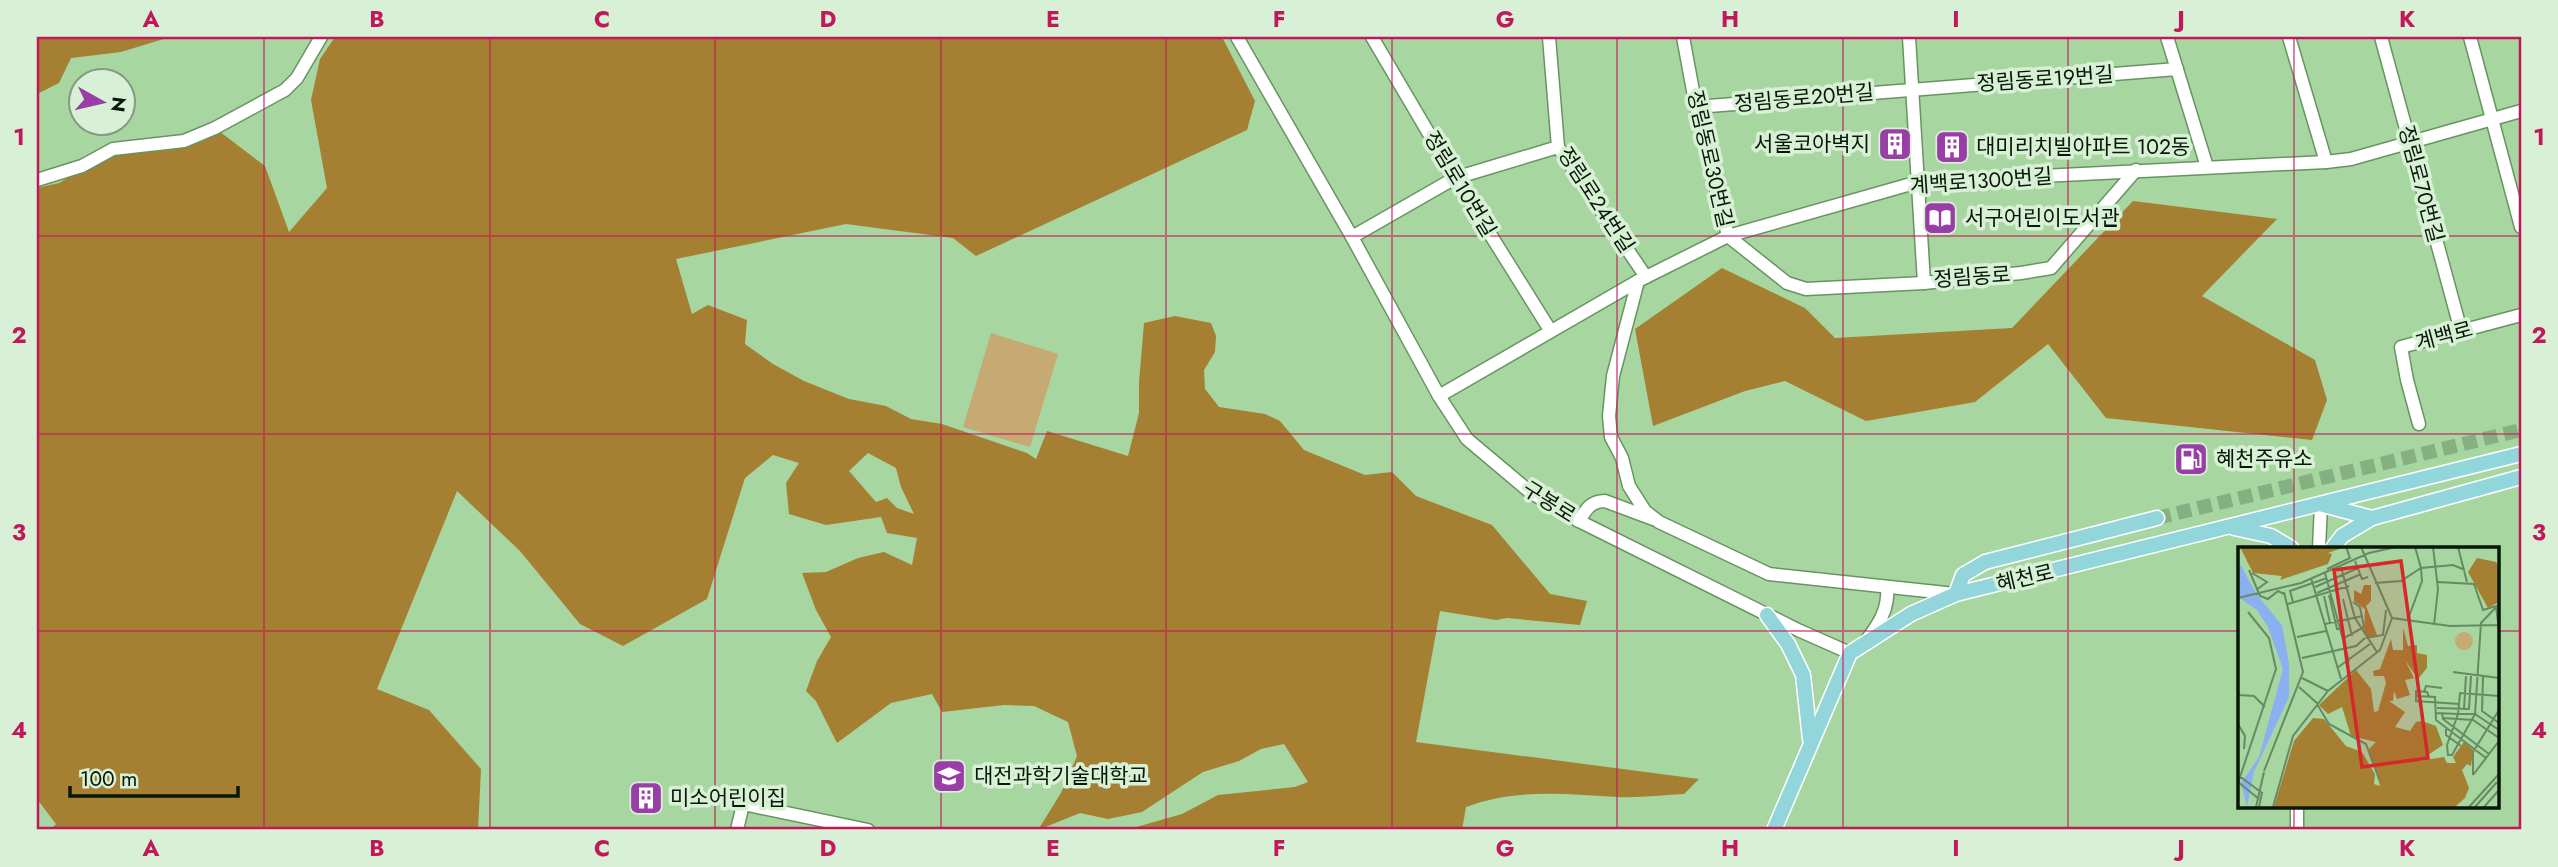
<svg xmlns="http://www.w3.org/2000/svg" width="2558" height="867" viewBox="0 0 2558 867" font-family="Jost,'Noto Sans KR',sans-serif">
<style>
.green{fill:#c6a973}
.forest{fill:#a57f32;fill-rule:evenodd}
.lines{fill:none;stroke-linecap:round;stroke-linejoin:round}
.major-tunnel{stroke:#87b082;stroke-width:14;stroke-dasharray:14 7;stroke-linecap:butt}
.minor-casing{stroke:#689462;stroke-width:15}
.major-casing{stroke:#fff;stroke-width:17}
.minor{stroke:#fff;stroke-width:12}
.major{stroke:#92d6db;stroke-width:14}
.grid{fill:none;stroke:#c2185b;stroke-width:2;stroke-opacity:0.55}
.labels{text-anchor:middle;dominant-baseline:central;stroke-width:7;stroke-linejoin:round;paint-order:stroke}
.street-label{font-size:21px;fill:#071906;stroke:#d8f0d5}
.poi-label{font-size:21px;fill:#071906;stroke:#d8f0d5;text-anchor:start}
.inset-road{fill:none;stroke:#678a63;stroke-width:2}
.view{fill:#d62828;fill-opacity:0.15;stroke:#d62828;stroke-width:3.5}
.inset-edge{fill:none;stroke:#071906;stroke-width:3.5}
.neatline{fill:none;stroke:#c2185b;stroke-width:2.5}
.grid-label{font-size:23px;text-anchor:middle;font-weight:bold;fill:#c2185b}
</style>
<rect width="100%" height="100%" fill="#a7d6a1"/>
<polygon class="green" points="991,333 1058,354 1030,447 963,427"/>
<g class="forest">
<polygon points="37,37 170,37 121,52 71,58 59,83 37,94"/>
<path d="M 335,37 L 1222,37 L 1255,101 L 1247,130 L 976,256 L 953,238 L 846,224 L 676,259 L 692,314 L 708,305 L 747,320 L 745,344 L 773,364 L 804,381 L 849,399 L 886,406 L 911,419 L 942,424 L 1027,453 L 1036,459 L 1047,431 L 1128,456 L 1139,413 L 1139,382 L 1144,323 L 1175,316 L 1211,323 L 1216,336 L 1215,352 L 1204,370 L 1205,389 L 1219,407 L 1265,414 L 1280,421 L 1304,450 L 1365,475 L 1392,472 L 1416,496 L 1492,525 L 1550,594 L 1587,601 L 1580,625 L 1507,618 L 1496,620 L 1440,611 L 1416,742 L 1699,779 L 1684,794 C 1662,795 1640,798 1618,797 C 1566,794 1516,788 1466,807 L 1462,830 L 1126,830 L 1182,814 L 1218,795 L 1295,787 L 1308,782 L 1284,744 L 1261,749 L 1239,761 L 1203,772 L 1142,812 L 1108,819 L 1080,813 L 1038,830 L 1061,793 L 1077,756 L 1068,722 L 1034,706 L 1004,705 L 942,712 L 932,694 L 891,703 L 837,743 L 816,701 L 806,691 L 817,661 L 831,637 L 816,610 L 802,573 L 826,572 L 858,558 L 884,552 L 912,565 L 917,538 L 887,533 L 881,517 L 826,525 L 789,514 L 786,483 L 799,463 L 773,455 L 745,478 L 707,599 L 623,646 L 580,624 L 520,551 L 457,491 L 377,689 L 429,710 L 481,769 L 478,830 L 50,830 L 56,824 L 37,799 L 37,188 L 59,183 L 106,155 L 215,128 L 265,166 L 289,232 L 327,188 L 311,100 L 320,59 ZM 868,453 L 896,468 L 901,487 L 914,514 L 897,508 L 887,498 L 876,502 L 849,471 Z"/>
<polygon points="2133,201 2277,219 2202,296 2315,360 2327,400 2312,440 2106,418 2048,344 1975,402 1866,421 1785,381 1745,391 1653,426 1635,329 1722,268 1805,308 1835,338 2012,328"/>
</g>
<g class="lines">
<polyline class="major-tunnel" points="2157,518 2521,430"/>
<g class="minor-casing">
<g id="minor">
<polyline points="1237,37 1352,237 1439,396 1467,439 1530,492 1579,521 1798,630 1850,653"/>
<polyline points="1372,37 1455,178 1550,330"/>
<polyline points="1549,37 1558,147 1646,277"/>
<polyline points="1683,37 1696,107 1728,236 1787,283 1806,289 1924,283 2021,273 2051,268 2136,170"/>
<polyline points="1909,37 1924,283"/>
<polyline points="2167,37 2207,167"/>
<polyline points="2289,37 2326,162"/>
<polyline points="2381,37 2461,331"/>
<polyline points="2470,37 2521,227"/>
<polyline points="1696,107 2177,69"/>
<polyline points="37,180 82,166 113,149 184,141 215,128 285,90 297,78 321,37"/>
<polyline points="1352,237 1455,178 1558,147"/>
<polyline points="1638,281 1613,376 1609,416 1611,437 1622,458 1629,486 1645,511 1659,522 1769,574 1955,594"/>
<polyline points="1439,396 1638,281 1728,236 1918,182 2326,162 2351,159 2521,111"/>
<polyline points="2419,424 2407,380 2401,347 2521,315"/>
<path d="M 1579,521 C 1586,509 1591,501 1605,501 L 1653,519"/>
<polyline points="2319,548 2321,505"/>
<path d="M 1866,641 C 1879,624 1889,609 1887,587"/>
<polyline points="737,830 743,804 868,830"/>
<polyline points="2297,830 2297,806"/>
</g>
</g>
<g class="major-casing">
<g id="major">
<polyline points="2323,505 2372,518"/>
<polyline points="2234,528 2271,536 2291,548"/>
<polyline points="2333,548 2342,536 2372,518 2521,477"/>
<polyline points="1956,594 1963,575 1985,562 2157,518"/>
<polyline points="1767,615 1788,644 1803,675 1810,739"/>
<polyline points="1774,830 1850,653 1911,614 1956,594 2521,454"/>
</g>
</g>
<use href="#minor" class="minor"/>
<use href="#major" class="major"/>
</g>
<path class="grid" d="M 264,37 L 264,830M 490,37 L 490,830M 715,37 L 715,830M 941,37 L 941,830M 1166,37 L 1166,830M 1392,37 L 1392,830M 1617,37 L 1617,830M 1843,37 L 1843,830M 2068,37 L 2068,830M 2294,37 L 2294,548M 37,236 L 2521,236M 37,434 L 2521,434M 37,631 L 2240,631M 2497,631 L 2521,631M 2294,806 L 2294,830"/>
<defs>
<g id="building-square" transform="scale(1.75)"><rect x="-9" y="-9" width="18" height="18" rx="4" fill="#993da7" stroke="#d8f0d5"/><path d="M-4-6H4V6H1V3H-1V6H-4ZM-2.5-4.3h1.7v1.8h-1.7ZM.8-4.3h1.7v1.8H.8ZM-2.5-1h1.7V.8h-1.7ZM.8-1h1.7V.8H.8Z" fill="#fff"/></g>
<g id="library-square" transform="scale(1.75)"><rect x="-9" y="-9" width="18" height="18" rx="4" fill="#993da7" stroke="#d8f0d5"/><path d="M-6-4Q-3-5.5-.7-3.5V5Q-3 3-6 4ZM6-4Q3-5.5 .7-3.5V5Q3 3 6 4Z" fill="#fff"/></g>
<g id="fuel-square" transform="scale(1.75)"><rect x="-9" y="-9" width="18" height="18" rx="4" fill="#993da7" stroke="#d8f0d5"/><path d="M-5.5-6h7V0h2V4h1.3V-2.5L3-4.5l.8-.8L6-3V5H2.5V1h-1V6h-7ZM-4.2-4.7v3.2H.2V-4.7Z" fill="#fff"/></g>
<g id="university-square" transform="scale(1.75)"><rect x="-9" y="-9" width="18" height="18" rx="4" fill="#993da7" stroke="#d8f0d5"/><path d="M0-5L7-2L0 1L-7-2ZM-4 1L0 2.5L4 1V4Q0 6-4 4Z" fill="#fff"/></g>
</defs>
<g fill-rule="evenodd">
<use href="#building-square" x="1895" y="144"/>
<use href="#building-square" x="1952" y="147"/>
<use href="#library-square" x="1940" y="218"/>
<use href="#fuel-square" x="2191" y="459"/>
<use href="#university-square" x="949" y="776"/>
<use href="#building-square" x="646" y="798"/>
</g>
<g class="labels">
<g class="street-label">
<text transform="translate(2045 79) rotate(-4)">정림동로19번길</text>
<text transform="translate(1804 98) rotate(-5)">정림동로20번길</text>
<text transform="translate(1710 159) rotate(77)">정림동로30번길</text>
<text transform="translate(1981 181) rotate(-4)">계백로1300번길</text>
<text transform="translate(1460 184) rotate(59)">정림로10번길</text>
<text transform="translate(2421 184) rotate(75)">정림로70번길</text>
<text transform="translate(1596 200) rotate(57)">정림로24번길</text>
<text transform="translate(1972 277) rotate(-4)">정림동로</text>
<text transform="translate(2444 336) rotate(-15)">계백로</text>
<text transform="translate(1549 502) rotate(32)">구봉로</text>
<text transform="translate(2025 578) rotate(-13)">혜천로</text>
</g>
<g class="poi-label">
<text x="1870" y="144" text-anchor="end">서울코아벽지</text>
<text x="1976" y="147">대미리치빌아파트 102동</text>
<text x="1965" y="218">서구어린이도서관</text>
<text x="2216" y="459">혜천주유소</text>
<text x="974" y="776">대전과학기술대학교</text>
<text x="670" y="798">미소어린이집</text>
</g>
</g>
<g transform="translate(2238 547)">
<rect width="261" height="261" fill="#a7d6a1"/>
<path d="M217 94a9 9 0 1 1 18 0a9 9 0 1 1-18 0Z" fill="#c6a973"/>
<path d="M 2,0 L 103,0 L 104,1 L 90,6 L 94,7 L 90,17 L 42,33 L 44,29 L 15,26 ZM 239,11 L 258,15 L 261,21 L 261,55 L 250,61 L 230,25 ZM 126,38 L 133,38 L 133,54 L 128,59 L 139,88 L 131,91 L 126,85 L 127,62 L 116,54 L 116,43 L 123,47 ZM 165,81 L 170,99 L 179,98 L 179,106 L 189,108 L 189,121 L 180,132 L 167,113 L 176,131 L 167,133 L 172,148 L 159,152 L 156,144 L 155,154 L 151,154 L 167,165 L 157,180 L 172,184 L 178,175 L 184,174 L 198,179 L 205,198 L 181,214 L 206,210 L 209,216 L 218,216 L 215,210 L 226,195 L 235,203 L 233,219 L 229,217 L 224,223 L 231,241 L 227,251 L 217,260 L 36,260 L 56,194 L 75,171 L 86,172 L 108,199 L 124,205 L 137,227 L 136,237 L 142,239 L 131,202 L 138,195 L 113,189 L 104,160 L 90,167 L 81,158 L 118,123 L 133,142 L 136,165 L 140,164 L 148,136 L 146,129 L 136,129 L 135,124 L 142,122 L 153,92 L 155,103 L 165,103 Z" fill="#a57f32"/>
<path d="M 0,13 L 19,48 L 44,78 L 51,116 L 51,150 L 16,225 L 9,260 L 3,236 L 21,210 L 45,122 L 30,80 L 19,63 L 0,50 Z" fill="#8bb0f2"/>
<path class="inset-road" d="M 123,0 L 154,71 L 212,79 L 261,78M 177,0 L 183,21M 195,0 L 200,42M 220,0 L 229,35M 117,14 L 124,32 L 130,30M 103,20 L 117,71 L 139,105M 89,22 L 112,11 L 108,0M 11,23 L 22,49 L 30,52 L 40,44 L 46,47M 14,26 L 29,35 L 18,43M 87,26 L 111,115M 73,31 L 103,132M 200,35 L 236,37 L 245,63 L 258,59 L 261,84M 137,36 L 163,34 L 183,21 L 215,18 L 227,23M 77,40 L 120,21M 79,46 L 123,27M 91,48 L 99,82 L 103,81M 86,49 L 92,76M 0,51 L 63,36 L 131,6 L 158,0M 105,52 L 114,89M 55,55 L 52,44 L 89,31M 50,57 L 111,39M 261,57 L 243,76 L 237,167 L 261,183M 170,72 L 184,34 L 183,21M 87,77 L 125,69M 196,78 L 200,42M 59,90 L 88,84M 106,91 L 126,80 L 122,60 L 115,55M 128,91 L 145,88 L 148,63M 64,111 L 118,99 L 127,91M 99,121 L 132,97M 215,125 L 261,131M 245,130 L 244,164 L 261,176M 64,131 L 90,144M 61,140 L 80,157M 186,145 L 188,139 L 204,141M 0,148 L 16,149 L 27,160M 178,149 L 197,150 L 198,173 L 248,211M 191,150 L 189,145 L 178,144 L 178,154 L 221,157M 0,152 L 0,175M 79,157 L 91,177 L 128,197 L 141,232M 199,161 L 231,162 L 233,129M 226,162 L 228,129M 198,166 L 220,167 L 237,167 L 214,208 L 210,208 L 209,198 L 220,167 L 222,146 L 261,149M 204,166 L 205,172 L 251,207M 205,171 L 235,173 L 261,191M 0,177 L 7,189 L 6,202M 208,182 L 208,188 L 223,199M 26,224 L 65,125 L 46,45M 0,228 L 24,246 L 21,260M 235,228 L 235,205 L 261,163M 235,228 L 261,194M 0,235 L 21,252M 0,236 L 38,122 L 31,91 L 10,65M 18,260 L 26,225M 35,260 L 55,189 L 90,144 L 142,103 L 154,71M 231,260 L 261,227M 237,260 L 259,235M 246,260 L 261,243"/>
<path class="view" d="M 163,14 L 190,211 L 124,220 L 96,23 Z"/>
<rect width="261" height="261" class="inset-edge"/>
</g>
<rect width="2558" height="867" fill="none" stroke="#d8f0d5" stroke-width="77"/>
<g transform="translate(102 102) rotate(98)"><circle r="33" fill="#d8f0d5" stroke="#849a82" stroke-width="2"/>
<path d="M0-5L12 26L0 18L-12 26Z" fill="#993da7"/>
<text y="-10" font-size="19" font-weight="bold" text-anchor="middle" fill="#071906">N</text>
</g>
<path d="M70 786v10h168v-10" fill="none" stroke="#071906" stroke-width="3.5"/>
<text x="80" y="786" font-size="21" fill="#071906" stroke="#d8f0d5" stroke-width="5" paint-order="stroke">100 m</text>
<rect x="38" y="38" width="2482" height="790" class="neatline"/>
<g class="grid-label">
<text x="151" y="27">A</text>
<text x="377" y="27">B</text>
<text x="602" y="27">C</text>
<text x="828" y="27">D</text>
<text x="1053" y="27">E</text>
<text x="1279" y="27">F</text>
<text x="1505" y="27">G</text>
<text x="1730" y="27">H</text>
<text x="1956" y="27">I</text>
<text x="2181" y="27">J</text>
<text x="2407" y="27">K</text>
<text x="19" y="145">1</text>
<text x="2539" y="145">1</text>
<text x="19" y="343">2</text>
<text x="2539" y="343">2</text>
<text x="19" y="540">3</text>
<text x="2539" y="540">3</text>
<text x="19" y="738">4</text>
<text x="2539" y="738">4</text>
<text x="151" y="856">A</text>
<text x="377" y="856">B</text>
<text x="602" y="856">C</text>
<text x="828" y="856">D</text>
<text x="1053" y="856">E</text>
<text x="1279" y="856">F</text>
<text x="1505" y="856">G</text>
<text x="1730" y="856">H</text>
<text x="1956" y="856">I</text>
<text x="2181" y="856">J</text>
<text x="2407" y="856">K</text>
</g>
</svg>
